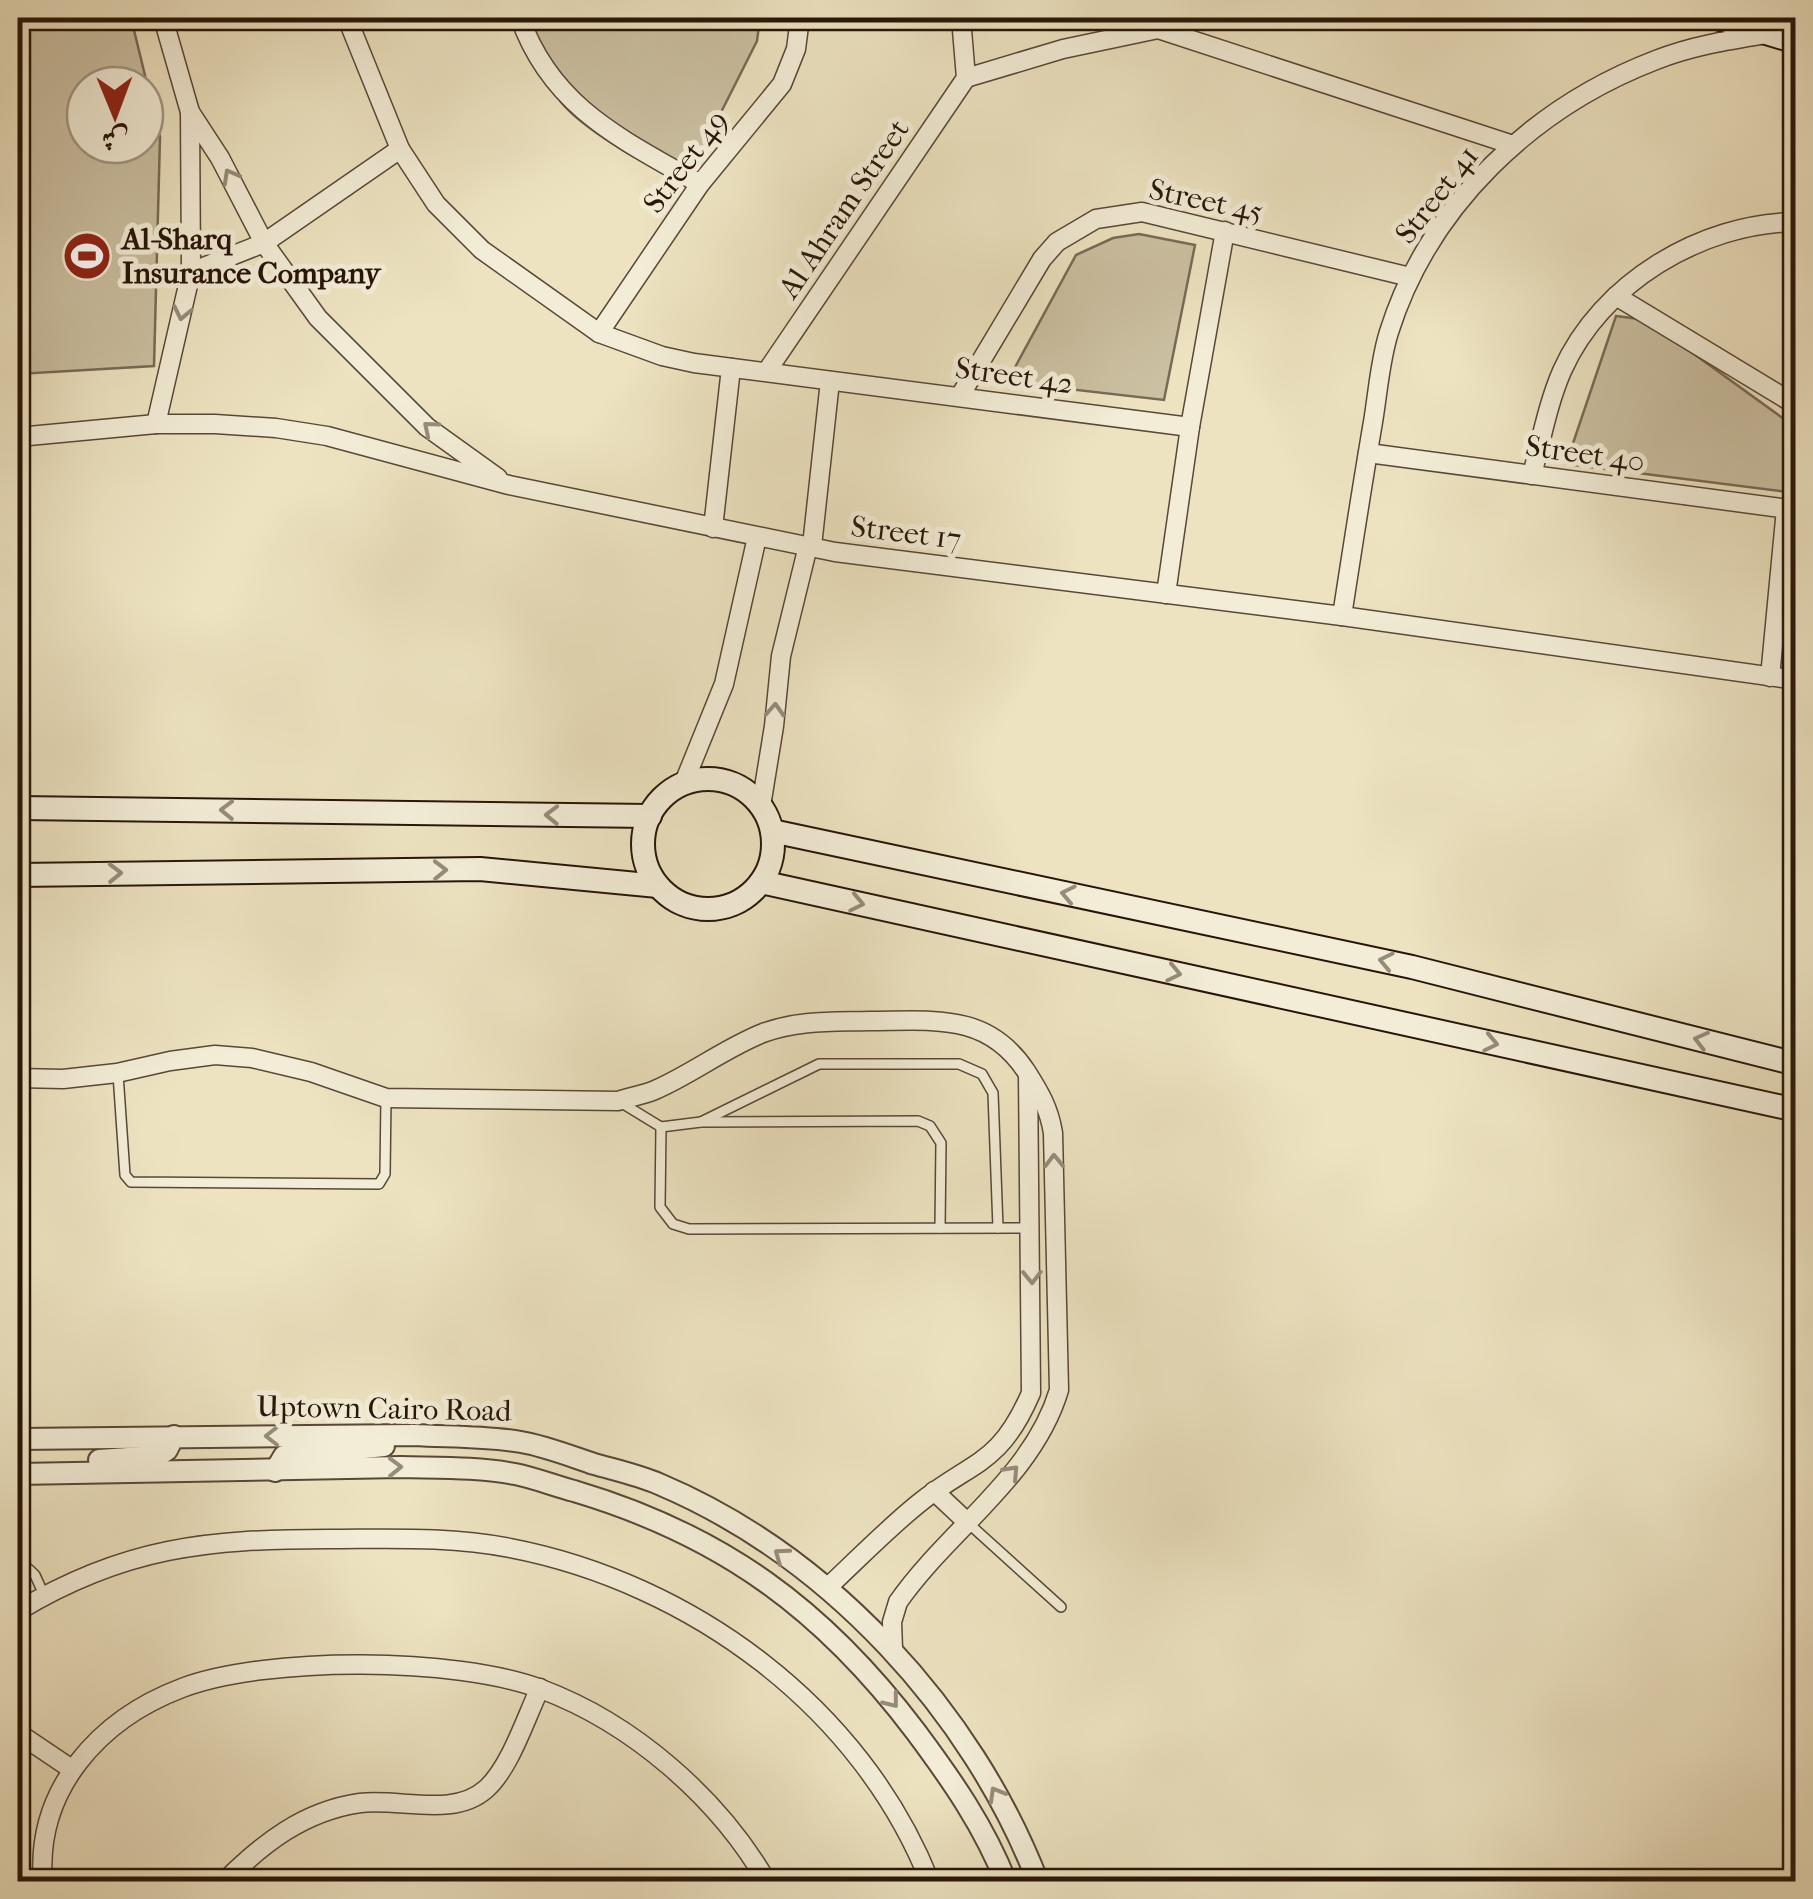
<svg xmlns="http://www.w3.org/2000/svg" width="1813" height="1899" viewBox="0 0 1813 1899" font-family="'IM FELL French Canon',Amiri,serif">
<style>
.green{fill:#cbc0a2;stroke:#796a56;stroke-width:2.5;fill-rule:evenodd}
.lines{fill:none;stroke-linecap:round;stroke-linejoin:round}
.service-casing{stroke:#584837;stroke-width:12}
.minor-casing{stroke:#584837;stroke-width:21}
.tertiary-casing{stroke:#584837;stroke-width:24}
.secondary-casing{stroke:#271509;stroke-width:26}
.service{stroke:#f3edd7;stroke-width:9}
.minor{stroke:#f3edd7;stroke-width:18}
.tertiary{stroke:#f3edd7;stroke-width:20}
.secondary{stroke:#f3edd7;stroke-width:22}
.oneway{stroke:#978c7a}
.labels{text-anchor:middle;dominant-baseline:central;stroke-width:10;stroke-linejoin:round;paint-order:stroke}
.street-label{font-size:30px;fill:#271509;stroke:#f3edd7}
.poi-label{font-size:30px;font-weight:bold;fill:#271509;stroke:#f3edd7;text-anchor:start}
</style>
<rect width="100%" height="100%" fill="#ede3c1"/>
<filter id="stains"><feTurbulence type="fractalNoise" baseFrequency=".002" numOctaves="4"/><feColorMatrix values="0 0 0 0 .2 0 0 0 0 .09 0 0 0 0 .02 0 0 0 .5 -.17"/></filter>
<radialGradient id="worn" r=".72"><stop offset=".6" stop-color="#630" stop-opacity="0"/><stop offset="1" stop-color="#630" stop-opacity=".3"/></radialGradient>
<g class="green">
<path d="M 18,18 L 131,18 L 160,137 L 154,366 L 18,374 ZM 85,85 L 145,85 L 145,145 L 85,145 Z"/>
<path d="M 522,18 L 760,18 L 757,41 L 698,158 C 689,165 683,170 671,170 C 644,169 578,123 561,102 C 543,79 531,45 522,18 Z"/>
<polygon points="1139,234 1195,245 1164,400 1007,382 1076,255 1113,238"/>
<polygon points="1616,316 1647,320 1795,427 1795,493 1566,464"/>
</g>
<g class="lines">
<g class="service-casing">
<g id="service">
<polyline points="118,1074 125,1175 131,1182 379,1184 385,1174 386,1098"/>
<polyline points="620,1102 661,1127 701,1122 918,1121 930,1126 941,1143 940,1228"/>
<polyline points="701,1122 819,1064 959,1064 982,1074 993,1093 998,1228"/>
<polyline points="661,1127 660,1207 673,1224 689,1229 1028,1228"/>
<polyline points="967,1522 1061,1607"/>
<polyline points="18,1559 35,1575 44,1595"/>
</g>
</g>
<g class="minor-casing">
<g id="minor">
<polyline points="347,18 400,149 436,204 482,250 599,333 662,356 694,363 1190,427"/>
<path d="M 520,18 C 552,108 622,139 700,184"/>
<polyline points="1133,18 1158,29 1513,145"/>
<polyline points="1776,18 1784,38"/>
<polyline points="966,78 1063,49 1158,29"/>
<polyline points="190,112 220,158 264,243 318,318 427,427 498,478"/>
<polyline points="191,272 264,243 400,149"/>
<polyline points="1616,296 1796,405"/>
<polyline points="599,333 700,184 782,84 796,49 800,18"/>
<polyline points="767,371 966,78 961,18"/>
<polyline points="960,396 1042,259 1057,242 1096,219 1142,212 1410,277"/>
<polyline points="156,424 191,272 190,112 163,18"/>
<polyline points="18,437 156,424 215,424 276,428 327,436 509,485 835,552 1342,616 1796,680"/>
<polyline points="1368,453 1796,510"/>
<path d="M 1532,475 C 1541,441 1548,403 1562,371 C 1601,283 1701,223 1796,222"/>
<polyline points="713,528 731,368"/>
<polyline points="812,546 830,381"/>
<polyline points="1166,594 1190,427 1225,231"/>
<path d="M 1342,616 C 1352,551 1362,486 1373,422 C 1378,392 1380,360 1389,332 C 1429,205 1533,107 1656,60 C 1691,46 1729,40 1766,34"/>
<polyline points="1770,677 1786,509"/>
<polyline points="683,785 724,684 757,537"/>
<polyline points="761,806 774,726 781,656 808,546"/>
<path d="M 18,1078 L 63,1079 L 117,1073 L 170,1061 L 215,1055 L 252,1058 L 311,1072 L 386,1098 L 618,1101 C 630,1097 643,1095 655,1090 C 692,1074 725,1048 763,1033 C 798,1020 833,1022 869,1021 C 933,1021 987,1012 1026,1071 C 1040,1093 1049,1108 1053,1133 L 1059,1390 C 1033,1477 948,1530 898,1602 L 892,1622 L 893,1649"/>
<polyline points="934,1491 967,1522"/>
<path d="M 827,1588 C 857,1560 886,1530 918,1504 C 972,1460 999,1467 1031,1393 L 1028,1075"/>
<path d="M 18,1611 C 124,1547 208,1539 329,1539 C 389,1539 450,1536 510,1548 C 691,1583 861,1707 930,1882"/>
<polyline points="18,1733 70,1768"/>
<path d="M 43,1882 C 35,1789 100,1719 182,1688 C 267,1656 456,1657 541,1689 C 632,1723 718,1797 767,1882"/>
<path d="M 224,1882 C 263,1843 304,1811 360,1803 C 400,1798 454,1818 486,1789 C 510,1768 526,1717 540,1688"/>
</g>
</g>
<g class="tertiary-casing">
<g id="tertiary">
<path d="M 18,1439 L 414,1435 C 449,1437 486,1436 521,1442 C 545,1446 570,1456 594,1464 C 615,1470 638,1475 659,1484 C 829,1556 972,1711 1038,1882"/>
<polyline points="99,1460 158,1456 167,1450 174,1436"/>
<polyline points="275,1471 284,1456 384,1446"/>
<path d="M 18,1474 L 401,1467 C 439,1468 478,1467 515,1474 C 535,1478 555,1486 574,1491 C 722,1535 823,1609 916,1732 C 951,1779 984,1826 1006,1882"/>
</g>
</g>
<g class="secondary-casing">
<g id="secondary">
<polyline points="1717,18 1796,42"/>
<circle cx="708" cy="844" r="65"/>
<polyline points="18,808 650,816"/>
<polyline points="772,831 1412,967 1796,1064"/>
<polyline points="18,875 480,869 658,886"/>
<polyline points="761,882 1796,1110"/>
</g>
</g>
<use href="#service" class="service"/>
<use href="#minor" class="minor"/>
<use href="#tertiary" class="tertiary"/>
<use href="#secondary" class="secondary"/>
</g>
<defs><path id="oneway-chevron" d="M-2-3.5L2.5 0L-2 3.5" fill="none" stroke-width="1.6" stroke-linecap="round" stroke-linejoin="round" transform="scale(2.5)"/></defs>
<g class="oneway">
<use href="#oneway-chevron" transform="translate(230 176) rotate(-119)"/>
<use href="#oneway-chevron" transform="translate(182 313) rotate(102)"/>
<use href="#oneway-chevron" transform="translate(430 428) rotate(-140)"/>
<use href="#oneway-chevron" transform="translate(775 710) rotate(-87)"/>
<use href="#oneway-chevron" transform="translate(227 810) rotate(-179)"/>
<use href="#oneway-chevron" transform="translate(552 815) rotate(-179)"/>
<use href="#oneway-chevron" transform="translate(440 870) rotate(-1)"/>
<use href="#oneway-chevron" transform="translate(115 873) rotate(-1)"/>
<use href="#oneway-chevron" transform="translate(1068 894) rotate(-168)"/>
<use href="#oneway-chevron" transform="translate(857 903) rotate(12)"/>
<use href="#oneway-chevron" transform="translate(1386 961) rotate(-168)"/>
<use href="#oneway-chevron" transform="translate(1174 973) rotate(12)"/>
<use href="#oneway-chevron" transform="translate(1701 1040) rotate(-166)"/>
<use href="#oneway-chevron" transform="translate(1491 1043) rotate(12)"/>
<use href="#oneway-chevron" transform="translate(1054 1161) rotate(-91)"/>
<use href="#oneway-chevron" transform="translate(1032 1277) rotate(89)"/>
<use href="#oneway-chevron" transform="translate(272 1436) rotate(180)"/>
<use href="#oneway-chevron" transform="translate(395 1467) rotate(-1)"/>
<use href="#oneway-chevron" transform="translate(1012 1472) rotate(-47)"/>
<use href="#oneway-chevron" transform="translate(781 1555) rotate(-144)"/>
<use href="#oneway-chevron" transform="translate(892 1701) rotate(52)"/>
<use href="#oneway-chevron" transform="translate(996 1794) rotate(-120)"/>
</g>
<defs>
<g id="stadium-disc" transform="scale(2.5)"><circle r="9.5" fill="#8f2418" stroke="#f3edd7"/><path d="M0-5a6.5 5 0 1 0 0 10a6.5 5 0 1 0 0-10ZM-3.5-1.8h7v3.6h-7Z" fill="#fff"/></g>
</defs>
<g fill-rule="evenodd">
<use href="#stadium-disc" x="87" y="256"/>
</g>
<g class="labels">
<g class="street-label">
<text transform="translate(686 162) rotate(-53)">Street 49</text>
<text transform="translate(1437 195) rotate(-52)">Street 41</text>
<text transform="translate(1206 201) rotate(12)">Street 45</text>
<text transform="translate(844 209) rotate(-56)">Al Ahram Street</text>
<text transform="translate(1014 376) rotate(8)">Street 42</text>
<text transform="translate(1585 454) rotate(8)">Street 40</text>
<text transform="translate(906 533) rotate(7)">Street 17</text>
<text transform="translate(384 1409) rotate(1)">Uptown Cairo Road</text>
</g>
<g class="poi-label">
<text x="122" y="239">Al-Sharq<tspan x="122" dy="34">Insurance Company</tspan></text>
</g>
</g>
<rect width="1813" height="1899" fill="none" stroke="#ede3c1" stroke-width="60"/>
<rect x="20" y="20" width="1773" height="1859" fill="none" stroke="#271509" stroke-width="5"/>
<rect x="30" y="30" width="1753" height="1839" fill="none" stroke="#271509" stroke-width="2.5"/>
<g transform="translate(115 115) rotate(179)"><circle r="48" fill="#f3edd7" stroke="#a19785" stroke-width="2.5"/>
<path d="M0-8L18 38L0 25L-18 38Z" fill="#8f2418"/>
<text y="-15" font-size="28" font-weight="bold" text-anchor="middle" fill="#271509">ش</text>
</g>
<rect width="100%" height="100%" filter="url(#stains)"/>
<rect width="100%" height="100%" fill="url(#worn)"/>
</svg>
